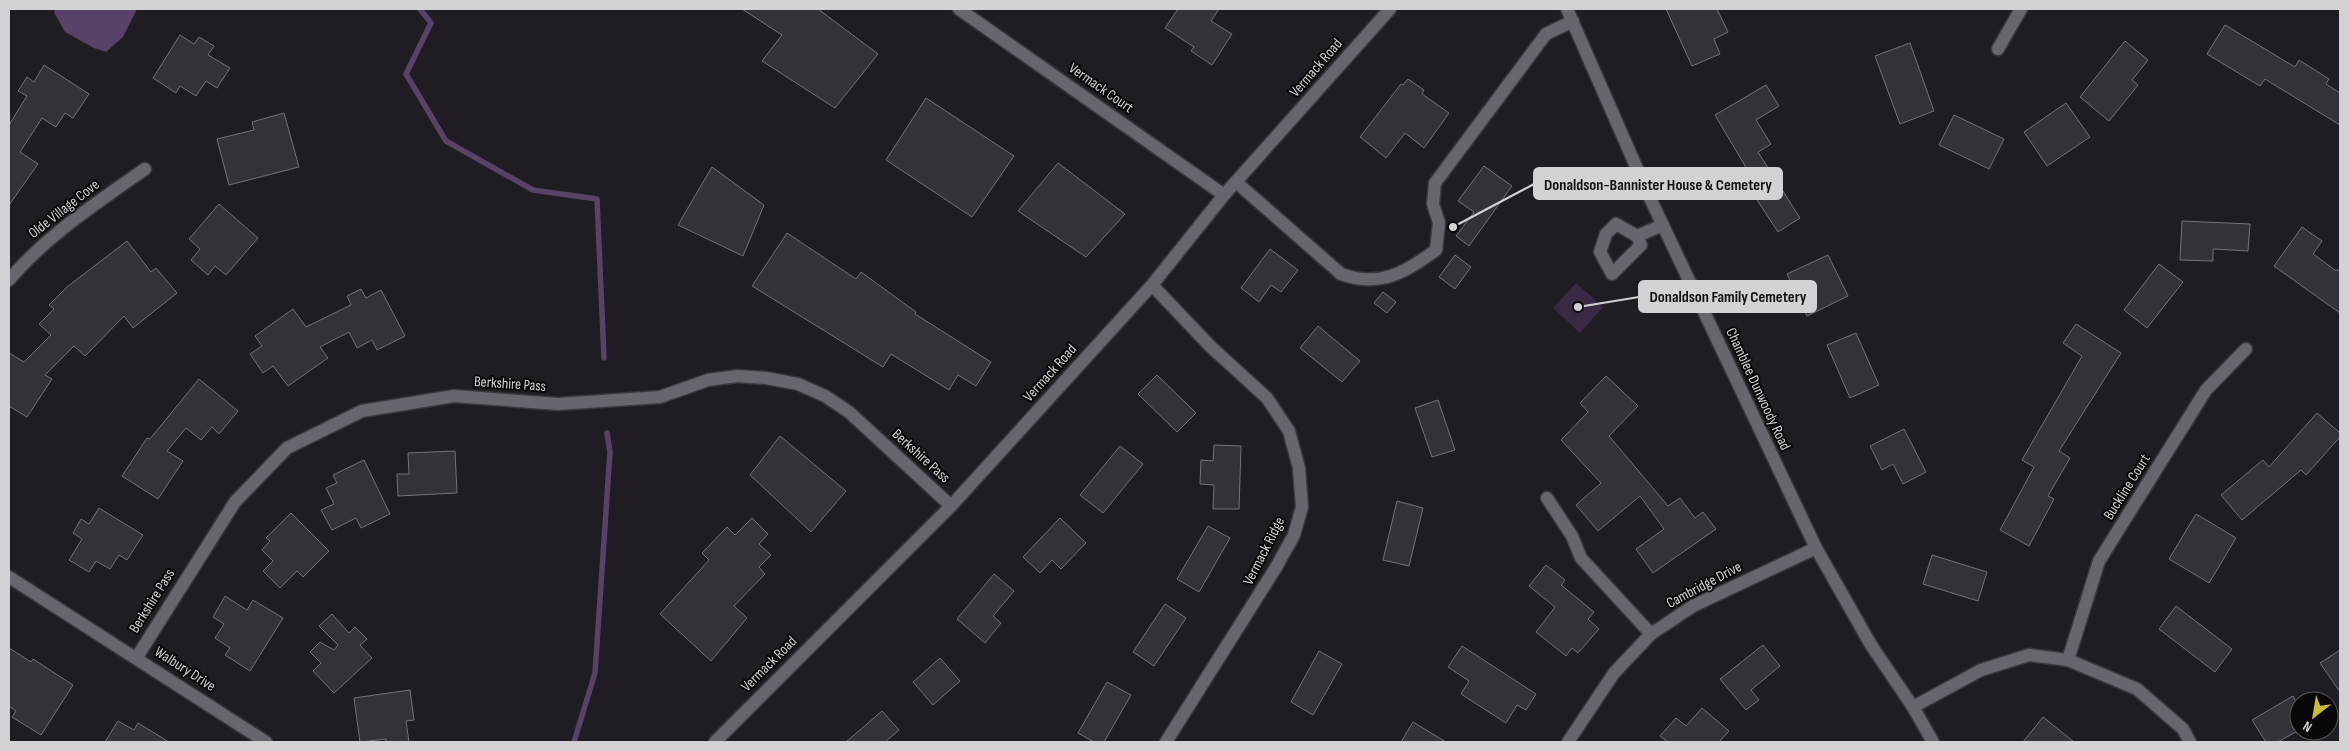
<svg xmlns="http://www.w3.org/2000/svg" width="2349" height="751" viewBox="0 0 2349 751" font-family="'Sofia Sans Condensed',sans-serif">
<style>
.green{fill:#3a2945}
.water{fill:#594268}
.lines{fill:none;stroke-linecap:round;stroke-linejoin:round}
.stream{stroke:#594268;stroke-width:5.5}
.building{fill:#353139;stroke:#76717a}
.minor-casing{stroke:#3a373d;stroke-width:15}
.minor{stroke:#69646d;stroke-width:12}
.labels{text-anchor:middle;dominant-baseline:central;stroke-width:4;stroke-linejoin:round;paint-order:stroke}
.street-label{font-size:15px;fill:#d4d1d6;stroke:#09070a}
.leader{fill:none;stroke:#d4d1d6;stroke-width:2}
.callout-dot{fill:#d4d1d6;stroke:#09070a;stroke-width:2}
.callout{fill:#d4d1d6;stroke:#d4d1d6;stroke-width:2}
.callout-label{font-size:16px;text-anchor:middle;font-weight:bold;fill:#111}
</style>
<rect width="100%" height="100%" fill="#201c23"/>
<polygon class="green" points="1576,283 1603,307 1580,333 1553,308"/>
<polygon class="water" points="56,9 137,9 123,37 106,52 94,48 65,32 54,12"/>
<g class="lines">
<g class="stream">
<polyline points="420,9 431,23 406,74 446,141 533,190 597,199 604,358"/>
<polyline points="574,742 595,673 610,452 607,433"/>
</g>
</g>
<g class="building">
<polygon points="742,9 818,9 878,54 835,108 762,61 782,35"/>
<polygon points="1178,9 1219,9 1211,21 1232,34 1212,65 1191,51 1194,47 1165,28"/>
<polygon points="1666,9 1717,9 1728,32 1714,39 1720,54 1692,66"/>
<polygon points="2225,25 2295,67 2299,60 2329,79 2326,84 2340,93 2340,125 2265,79 2260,86 2207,54"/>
<polygon points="180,35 194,44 199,37 214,46 208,55 230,68 217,88 206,81 196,96 180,86 176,93 153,78"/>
<polygon points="2125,41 2148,60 2132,80 2138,85 2109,121 2080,97"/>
<polygon points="1910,43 1934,111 1900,124 1875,56"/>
<polygon points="44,65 89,94 73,118 65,113 56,127 42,118 20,152 38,164 9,205 9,125 27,96 18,91 27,77 34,82"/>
<polygon points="1408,79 1424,90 1422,94 1449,113 1424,148 1405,133 1386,158 1360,137 1401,84 1403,85"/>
<polygon points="1766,85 1779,106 1756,120 1771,144 1758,152 1800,218 1778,232 1744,180 1751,176 1715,115"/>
<polygon points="926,98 1014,156 972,217 886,160"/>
<polygon points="2066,103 2090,137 2047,166 2024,132"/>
<polygon points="284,113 299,167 229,185 217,139 254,130 252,122"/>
<polygon points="1954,115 2004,139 1989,169 1939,145"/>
<polygon points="1058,163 1125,214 1086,257 1018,211"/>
<polygon points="1484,166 1512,186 1469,246 1456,236 1474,212 1458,201"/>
<polygon points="712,167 764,205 743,256 678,225"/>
<polygon points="219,204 258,238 226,275 215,266 208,275 191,260 200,249 189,239"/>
<polygon points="2182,221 2250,224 2248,251 2213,249 2213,261 2180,260"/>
<polygon points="2302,227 2322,241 2313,254 2335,270 2340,270 2340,313 2274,266"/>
<polygon points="787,233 856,279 861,272 916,312 915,314 991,362 976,386 958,375 949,390 891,354 883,367 752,286"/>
<polygon points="127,241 151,272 156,268 177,293 133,328 124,316 85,356 74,346 45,375 52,379 27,417 9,406 9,353 24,362 51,335 39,324 54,309 49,305 67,287"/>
<polygon points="1270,249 1298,270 1281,292 1271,285 1259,302 1241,288"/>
<polygon points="1455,255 1471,267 1455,289 1439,277"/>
<polygon points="1828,255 1848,296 1807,316 1787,274"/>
<polygon points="2159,264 2183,282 2147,328 2124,310"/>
<polygon points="361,289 366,298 381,290 405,336 377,350 372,340 357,348 349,332 320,347 328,358 288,386 273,366 263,373 250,354 262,346 255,336 293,309 306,327 351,305 347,296"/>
<polygon points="1383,292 1396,302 1387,313 1374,303"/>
<polygon points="2076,324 2121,353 2059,451 2070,458 2048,496 2054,499 2029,546 2000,530 2034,467 2022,460 2082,356 2063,343"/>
<polygon points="1318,326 1360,361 1342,382 1300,348"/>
<polygon points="1856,333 1879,385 1850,398 1827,345"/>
<polygon points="1157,375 1196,413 1177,432 1138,394"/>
<polygon points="1606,376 1638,406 1609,436 1668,506 1680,498 1695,518 1703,512 1716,529 1653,573 1636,549 1664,529 1640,496 1598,531 1576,505 1601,483 1561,440 1588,412 1580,403"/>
<polygon points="199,379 238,411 219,434 212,427 201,440 186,428 167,451 183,461 158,499 122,476 147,438 150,439"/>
<polygon points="1438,400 1455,450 1432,457 1415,408"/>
<polygon points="2317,413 2340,433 2340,437 2306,475 2301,470 2242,520 2221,495 2263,460 2269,467"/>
<polygon points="1904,429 1926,472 1903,484 1893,464 1882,470 1870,446"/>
<polygon points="780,436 846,491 811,532 750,475"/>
<polygon points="1214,445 1241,446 1239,509 1213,509 1214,485 1200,484 1201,460 1213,461"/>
<polygon points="1120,446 1143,464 1103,513 1080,495"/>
<polygon points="455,451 457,493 398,496 397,474 409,474 408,453"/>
<polygon points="364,460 390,514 361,528 356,518 332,530 321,510 334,504 326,488 337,483 333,475"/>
<polygon points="1397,501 1423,508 1409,566 1383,560"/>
<polygon points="99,508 143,535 127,560 119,555 110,569 96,561 89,572 69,560 82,539 73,533 81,519 89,524"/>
<polygon points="291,513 329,551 303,577 297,571 280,588 263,571 273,561 262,550 270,541 266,538"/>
<polygon points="2196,514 2236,538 2209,583 2169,559"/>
<polygon points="752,518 768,534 759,544 771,555 759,567 765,574 734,606 747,618 711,661 660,614 709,560 702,553 727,527 735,535"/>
<polygon points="1060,518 1086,543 1061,569 1052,560 1040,573 1023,557"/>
<polygon points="1208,526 1230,538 1199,592 1177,579"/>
<polygon points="1932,555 1987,572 1978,601 1923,584"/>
<polygon points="1546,565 1565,580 1561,585 1594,612 1588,619 1599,629 1578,653 1572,648 1566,656 1536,632 1555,607 1529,586"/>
<polygon points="994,574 1014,591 993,616 1001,623 985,643 957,619"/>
<polygon points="225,596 247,610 253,600 283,618 250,671 225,655 230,648 215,638 224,624 213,617"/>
<polygon points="1165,604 1186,618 1154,666 1133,652"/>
<polygon points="2176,606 2232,649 2215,672 2159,629"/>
<polygon points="332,614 349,633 355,627 367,639 360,645 372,658 334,693 313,671 321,663 310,652 320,642 334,650 338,645 319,626"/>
<polygon points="1763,645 1780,666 1751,690 1759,700 1746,710 1720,679"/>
<polygon points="1462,646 1536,694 1526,710 1517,705 1506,723 1461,694 1469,681 1448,667"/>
<polygon points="9,648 31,662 33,659 73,685 41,735 12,717 16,711 9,706"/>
<polygon points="2340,650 2340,692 2320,663"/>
<polygon points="1319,651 1342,664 1313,715 1291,702"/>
<polygon points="940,658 960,681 933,705 913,682"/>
<polygon points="1107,682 1131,695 1104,742 1094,742 1078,733"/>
<polygon points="410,690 414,720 406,721 409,742 386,742 386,739 360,742 354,698"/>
<polygon points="2293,696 2299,707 2299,730 2278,742 2266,742 2252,720"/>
<polygon points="1702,708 1729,731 1719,742 1668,742 1660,736 1676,718 1686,726"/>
<polygon points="882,711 899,730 885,742 846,742"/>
<polygon points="2043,717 2074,742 2023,742"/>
<polygon points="118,721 134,730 138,723 169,742 105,742"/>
<polygon points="1413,722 1446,742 1401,742"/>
</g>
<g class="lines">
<g class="minor-casing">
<g id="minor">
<polyline points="959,9 1224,195"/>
<polyline points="1567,9 1649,196 1816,548 1871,645 1913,707 1933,742"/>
<polyline points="1998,49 2021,9"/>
<path d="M 1236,182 L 1341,274 C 1379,288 1405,273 1436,250 L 1439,223 L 1433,204 L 1435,183 L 1546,34 L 1573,21"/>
<polyline points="1637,236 1641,245 1612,274 1600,252 1606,234 1616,224 1637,236 1663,225"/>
<path d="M 9,280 C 46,236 98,202 145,169"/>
<polyline points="1152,285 1211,347 1267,398 1289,431 1299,468 1302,507 1294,535 1275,569 1166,742"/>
<polyline points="1547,498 1572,536 1581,558 1651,634"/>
<polyline points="9,577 266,742"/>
<polyline points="137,657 235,502 287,448 362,411 454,396 558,404 660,397 708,380 737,376 766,378 798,384 825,396 849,412 951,506"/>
<polyline points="2068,660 2099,561 2206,390 2246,349"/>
<polyline points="1913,707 1981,670 2029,655 2068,660 2137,689 2183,729 2190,742"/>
<polyline points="715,742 951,506 1152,285 1224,195 1390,9"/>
<polyline points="1568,742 1614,673 1651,634 1693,606 1816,548"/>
</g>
</g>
<use href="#minor" class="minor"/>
</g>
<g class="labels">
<g class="street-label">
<text transform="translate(1316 68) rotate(-49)">Vermack Road</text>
<text transform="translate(1101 88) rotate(35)">Vermack Court</text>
<text transform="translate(64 209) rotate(-38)">Olde Village Cove</text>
<text transform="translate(1050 373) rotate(-48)">Vermack Road</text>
<text transform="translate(510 384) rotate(4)">Berkshire Pass</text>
<text transform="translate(1758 389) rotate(65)">Chamblee Dunwoody Road</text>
<text transform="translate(921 456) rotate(42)">Berkshire Pass</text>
<text transform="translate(2127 487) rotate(-58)">Buckline Court</text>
<text transform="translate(1264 551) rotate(-63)">Vermack Ridge</text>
<text transform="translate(1704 585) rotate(-28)">Cambridge Drive</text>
<text transform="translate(152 601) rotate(-58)">Berkshire Pass</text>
<text transform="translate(769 664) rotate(-45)">Vermack Road</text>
<text transform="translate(185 669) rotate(33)">Walbury Drive</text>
</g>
</g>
<path class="leader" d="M1453 227L1534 184M1578 307L1639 297"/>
<g class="callout-dot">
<circle cx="1453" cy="227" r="5"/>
<circle cx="1578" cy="307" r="5"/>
</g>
<g class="callout">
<rect x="1534" y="168" width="248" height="31" rx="5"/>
<rect x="1639" y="281" width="177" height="31" rx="5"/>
</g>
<g class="callout-label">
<text x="1658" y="190">Donaldson-Bannister House &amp; Cemetery</text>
<text x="1728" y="302">Donaldson Family Cemetery</text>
</g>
<rect width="2349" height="751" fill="none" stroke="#d4d1d6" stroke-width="20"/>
<g transform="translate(2314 716) rotate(211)"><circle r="24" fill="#09070a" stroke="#5a585c"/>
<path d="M0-4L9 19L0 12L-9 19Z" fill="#cbba39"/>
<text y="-8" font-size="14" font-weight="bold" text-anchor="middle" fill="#d4d1d6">N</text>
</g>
</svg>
